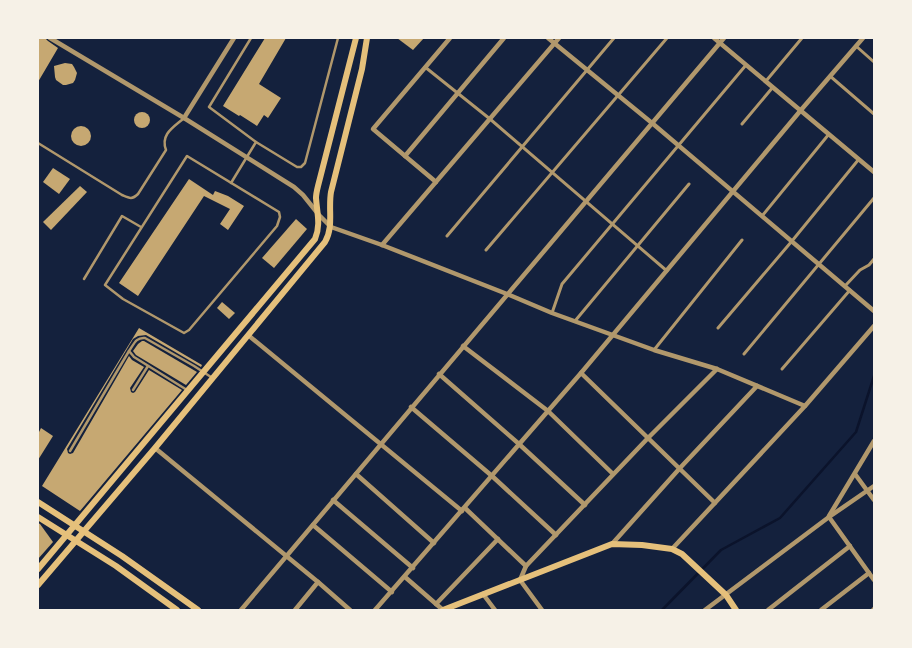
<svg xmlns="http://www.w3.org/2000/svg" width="912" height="648" viewBox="0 0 912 648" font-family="Jost,sans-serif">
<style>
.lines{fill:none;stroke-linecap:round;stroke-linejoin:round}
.stream{stroke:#0b132b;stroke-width:2.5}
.building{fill:#c6a872}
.service{stroke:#b1986c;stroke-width:2.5}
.pedestrian{stroke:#b1986c;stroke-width:3}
.minor{stroke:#b1986c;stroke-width:4.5}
.secondary{stroke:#e5c07b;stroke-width:6}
</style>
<rect width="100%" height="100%" fill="#14213d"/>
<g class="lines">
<polyline class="stream" points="662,610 721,550 780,518 856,432 874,376"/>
</g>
<g class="building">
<polygon points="38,38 45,38 48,41 58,48 38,82"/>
<polygon points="265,38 286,38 259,84 281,98 268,118 264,115 257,126 240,115 239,116 223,106"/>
<polygon points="397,38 424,38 413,50"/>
<polygon points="65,63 72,64 74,67 77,73 75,80 73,83 66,85 63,85 56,80 55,77 54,66"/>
<circle cx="142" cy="120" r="8"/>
<circle cx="81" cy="136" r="10"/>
<polygon points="53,168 70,179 59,194 43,182"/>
<polygon points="189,179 213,195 215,191 228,196 244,206 228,230 220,224 230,209 204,196 138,296 119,283"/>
<polygon points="80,186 87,192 51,230 43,222"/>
<polygon points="296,219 307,229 274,268 262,258"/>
<polygon points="222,302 235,313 229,319 217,308"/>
<polygon points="139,328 202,365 201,367 146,335 138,336 133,339 67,449 68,453 70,454 73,453 129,356 132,360 144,367 130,388 131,392 133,393 135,392 149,370 182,390 80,511 42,486"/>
<polygon points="142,341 144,341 197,372 186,385 136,355 133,351 138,344"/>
<polygon points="41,428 53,436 38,460 38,434"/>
<polygon points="38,523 40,524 53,542 38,559"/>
</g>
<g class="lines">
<g class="service">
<polyline points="251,38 209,107 256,142 297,167 301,167 305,163 338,38"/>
<path d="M 38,143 L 122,195 C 129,198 132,200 138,194 L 166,150 C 160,134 174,127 184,118"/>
<polygon points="187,156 279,212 280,217 277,226 189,330 184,333 123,299 105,285"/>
<polyline points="231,183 256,142"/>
<polyline points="84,279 122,216 141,227"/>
<polyline points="133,390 148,366"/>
<path d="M 187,390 L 134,357 L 129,351 C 134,344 136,337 145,338 L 194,366 L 211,377"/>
<polyline points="70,451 129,351"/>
</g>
<g class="pedestrian">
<polyline points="856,46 874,62"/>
<polyline points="425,67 490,119 667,271"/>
<polyline points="830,76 874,114"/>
<polyline points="766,81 802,38"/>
<polyline points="742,124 773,87"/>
<polyline points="762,216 829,134"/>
<polyline points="447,236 614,38"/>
<polyline points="486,250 667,38"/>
<polyline points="845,286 860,270 869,265 874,259"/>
<polyline points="552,313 562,284 746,65"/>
<polyline points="575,321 689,184"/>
<polyline points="718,328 792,241 859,159"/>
<polyline points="654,350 742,240"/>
<polyline points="744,354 874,198"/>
<polyline points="782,369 850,290"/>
</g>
<g class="minor">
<polyline points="50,38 184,118 294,187 303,195 319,215 331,227 382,245 507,294 552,313 654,350 717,369 805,406"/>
<polyline points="548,38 652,123 874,311"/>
<polyline points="714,38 874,172"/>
<polyline points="184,118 234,38"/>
<polyline points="405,156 504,38"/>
<polyline points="436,182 373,129 450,38"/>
<polyline points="382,245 559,38"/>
<polyline points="248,335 462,511"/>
<polyline points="463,346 548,411 613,474"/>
<polyline points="581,373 715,503"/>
<polyline points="439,374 519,444 585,505"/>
<polyline points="411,407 492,476 556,535"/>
<polyline points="155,448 318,582 350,610"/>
<polyline points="356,474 434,543"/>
<polyline points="855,474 874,500"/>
<polyline points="333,500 413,568"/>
<polyline points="465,508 526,566"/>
<polyline points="829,516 874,441"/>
<polyline points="829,517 874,580"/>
<polyline points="313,525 392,592"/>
<polyline points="612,544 680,468 757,386"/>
<polyline points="672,549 805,406 874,326"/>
<polyline points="405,577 443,610"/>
<polyline points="483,594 495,610"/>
<polyline points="436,604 498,539"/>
<polyline points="241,610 724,38"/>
<polyline points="295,610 318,582"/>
<polyline points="375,610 581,373 801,110 863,38"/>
<polyline points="542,610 520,580 526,566 648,438 717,369"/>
<polyline points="705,610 829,517 874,486"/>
<polyline points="768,610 850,546"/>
<polyline points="821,610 869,573"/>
<polyline points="873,610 874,609"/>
</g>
<g class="secondary">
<polyline points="38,502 122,556 198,610"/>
<polyline points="38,517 116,566 177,610"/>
<path d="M 38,569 L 315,239 C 321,225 317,213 316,198 C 316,194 317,190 318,186 L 356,38"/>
<path d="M 38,585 L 155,448 L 325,242 C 334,227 328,209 331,192 L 362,69 L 367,38"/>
<polyline points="443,610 612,544 642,545 672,549 682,554 726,595 736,610"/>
</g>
</g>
<rect width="912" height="648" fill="none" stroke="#f6f1e7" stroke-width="78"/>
</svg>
